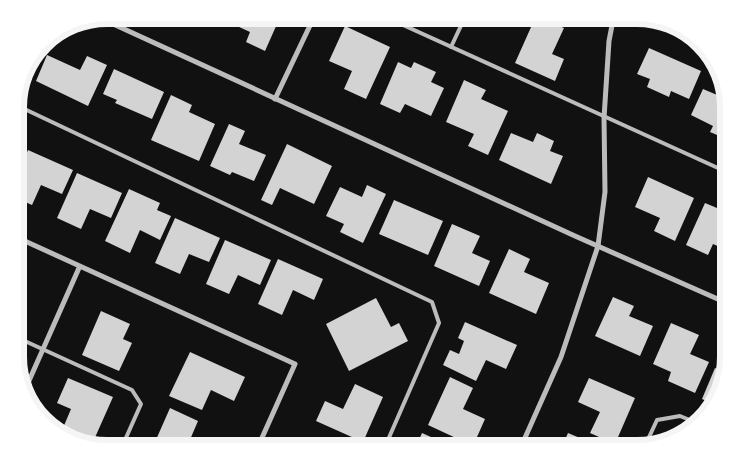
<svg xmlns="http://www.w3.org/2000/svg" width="744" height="464" viewBox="0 0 744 464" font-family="Jost,sans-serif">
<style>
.building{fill:#d3d3d3}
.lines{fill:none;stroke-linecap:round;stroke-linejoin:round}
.service{stroke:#bcbcbc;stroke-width:4}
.minor{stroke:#bcbcbc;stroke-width:5}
.rim{fill:none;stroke:#f5f5f5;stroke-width:6}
</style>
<rect width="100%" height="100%" fill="#111"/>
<g class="building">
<polygon points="226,15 281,15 265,51 246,42 250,32 224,20"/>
<polygon points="417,15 431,15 424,22"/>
<polygon points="536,16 564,28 552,54 564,59 555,81 515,63"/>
<polygon points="345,26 390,47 366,99 344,89 352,71 329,61"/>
<polygon points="649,48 701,71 689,99 671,91 669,97 647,87 650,79 637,74"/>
<polygon points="47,55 80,70 87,56 107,65 88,106 36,81"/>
<polygon points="398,62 411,68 414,62 436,72 431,82 444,88 431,116 405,104 400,113 380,104"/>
<polygon points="114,69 164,92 152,119 115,103 117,100 103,94"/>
<polygon points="464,80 486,90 481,99 508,111 488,155 468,146 474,134 446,122"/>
<polygon points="703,89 729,100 729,140 710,132 713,126 691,115"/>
<polygon points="171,95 192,105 189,112 215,124 199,161 151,140"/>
<polygon points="229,124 245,131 239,144 266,155 254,181 232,172 230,175 210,166"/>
<polygon points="511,133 533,142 537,133 554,141 550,151 563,156 551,184 499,160"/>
<polygon points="287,144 332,166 314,204 280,188 272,205 261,200"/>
<polygon points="16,145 24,148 16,167"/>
<polygon points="28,150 73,170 62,194 41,185 32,205 16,198 16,177"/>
<polygon points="77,173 122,193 111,218 90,209 81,229 57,218"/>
<polygon points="648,177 694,198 675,241 654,231 660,218 635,207"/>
<polygon points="367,185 386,194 363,243 340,232 344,224 326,216 340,187 362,197"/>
<polygon points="129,189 160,203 157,210 171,216 160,240 140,230 130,253 105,241"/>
<polygon points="394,200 443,221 428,255 379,234"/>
<polygon points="705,203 729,213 729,251 713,244 708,255 686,245"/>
<polygon points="175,218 220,238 209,262 189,254 180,274 155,263"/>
<polygon points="452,224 480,236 472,253 490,261 479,286 434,266"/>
<polygon points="225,240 271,260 260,285 238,275 229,294 206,284"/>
<polygon points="509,249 530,259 524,272 549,283 536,314 489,293"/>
<polygon points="278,259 323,279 314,300 293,290 282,315 258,304"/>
<polygon points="16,278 24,281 16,299"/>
<polygon points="613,297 634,306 629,316 653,326 640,356 595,336"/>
<polygon points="376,298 391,327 399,323 408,341 349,371 326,324"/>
<polygon points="101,311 130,324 123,339 132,343 119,371 82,355"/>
<polygon points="465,322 517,345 506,369 486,360 476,381 443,365 450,350 459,354 464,341 458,338"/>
<polygon points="671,323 699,335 690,354 709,362 695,393 668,381 671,372 653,364"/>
<polygon points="190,352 245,377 234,401 211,390 202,410 169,396"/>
<polygon points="715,368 726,373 715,405 702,399"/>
<polygon points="450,377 473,388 463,409 485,419 473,446 428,425"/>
<polygon points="68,378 113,397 93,442 63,428 71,409 57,403"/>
<polygon points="589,378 635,398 615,444 590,433 600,412 578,402"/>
<polygon points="355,384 383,397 363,442 316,421 325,401 343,409"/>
<polygon points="170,408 198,421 189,442 205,449 158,449 160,445 155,442"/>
<polygon points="422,433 449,445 447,449 415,449"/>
<polygon points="568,433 606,449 561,449"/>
<polygon points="327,440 346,449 323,449"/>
</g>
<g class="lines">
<g class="service">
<polyline points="381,15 729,173"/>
<polyline points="451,47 466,15"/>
<polyline points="16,105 432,302 439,323 384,449"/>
<polyline points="16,337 132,390 141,404 121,449"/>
<polyline points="644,448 657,420 680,416 697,423"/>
</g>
<g class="minor">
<polyline points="100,18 575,236 729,304"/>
<polyline points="275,99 315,15"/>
<polyline points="16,237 295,364 257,449"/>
<polyline points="24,392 79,268"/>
<polyline points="520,449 561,357 598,246 605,192 604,118 609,41 614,15"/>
</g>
</g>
<path d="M0 0H744V464H0ZM107 24H637A83 83 0 0 1 720 107V357A83 83 0 0 1 637 440H107A83 83 0 0 1 24 357V107A83 83 0 0 1 107 24Z" fill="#fff" fill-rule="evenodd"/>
<path class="rim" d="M107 24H637A83 83 0 0 1 720 107V357A83 83 0 0 1 637 440H107A83 83 0 0 1 24 357V107A83 83 0 0 1 107 24Z"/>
</svg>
